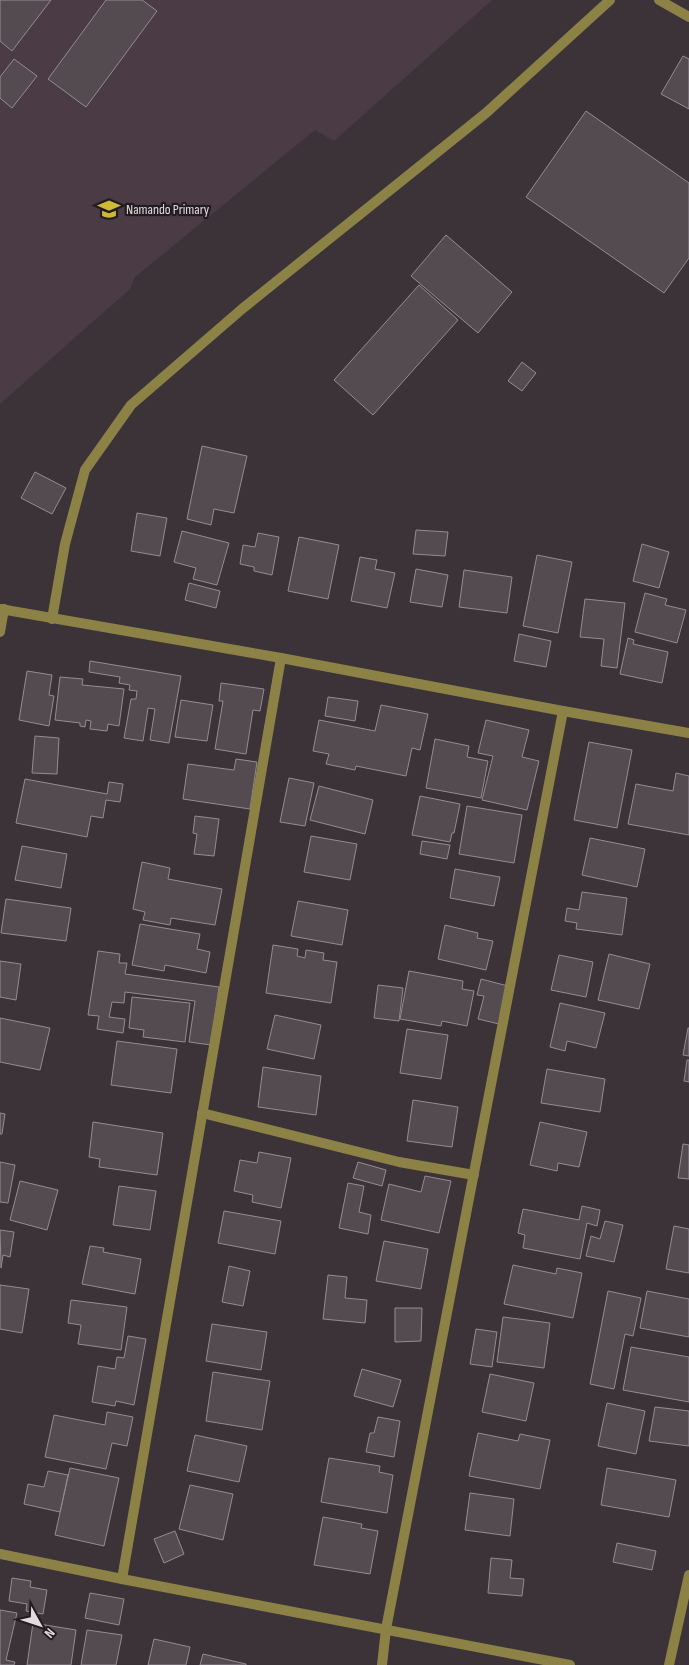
<svg xmlns="http://www.w3.org/2000/svg" width="689" height="1665" viewBox="0 0 689 1665" font-family="'Sofia Sans Condensed',sans-serif">
<style>
.built{fill:#4a3b45}
.building{fill:#544b51;stroke:#958b92}
.lines{fill:none;stroke-linecap:round;stroke-linejoin:round}
.street{stroke:#8d8246;stroke-width:10}
.labels{text-anchor:middle;dominant-baseline:central;stroke-width:4.5;stroke-linejoin:round;paint-order:stroke}
.poi-label{font-size:14px;fill:#e1dbdf;stroke:#201c1f;text-anchor:start}
</style>
<rect width="100%" height="100%" fill="#3c3339"/>
<polygon class="built" points="0,0 492,0 334,141 315,130 135,277 130,289 0,404"/>
<g class="building">
<polygon points="0,0 51,0 12,51 0,41"/>
<polygon points="106,0 142,0 157,11 86,107 48,79"/>
<polygon points="683,56 689,59 689,109 661,94"/>
<polygon points="14,59 37,76 12,108 0,98 0,77"/>
<polygon points="586,111 689,183 689,258 664,293 526,197"/>
<polygon points="446,235 512,292 478,333 411,276"/>
<polygon points="419,285 458,320 373,415 334,380"/>
<polygon points="522,362 536,373 522,391 508,381"/>
<polygon points="202,446 247,456 234,513 214,509 211,525 187,519"/>
<polygon points="35,472 66,488 52,514 21,498"/>
<polygon points="137,513 167,518 160,556 131,551"/>
<polygon points="416,530 448,532 445,556 413,554"/>
<polygon points="182,531 229,543 217,585 193,579 196,568 174,562"/>
<polygon points="258,533 279,537 272,575 254,571 254,567 240,564 243,545 255,547"/>
<polygon points="299,537 339,545 328,599 288,591"/>
<polygon points="642,544 669,552 659,588 633,581"/>
<polygon points="537,555 572,562 558,633 523,626"/>
<polygon points="360,557 377,560 375,569 395,573 387,608 351,601"/>
<polygon points="416,569 448,575 442,607 410,602"/>
<polygon points="464,570 512,577 507,613 459,607"/>
<polygon points="189,583 220,591 216,608 185,600"/>
<polygon points="645,593 667,599 665,605 686,610 677,643 635,632"/>
<polygon points="585,599 625,603 617,668 601,666 604,639 580,637"/>
<polygon points="519,634 551,641 546,667 514,661"/>
<polygon points="628,638 634,640 633,644 668,652 662,683 620,674"/>
<polygon points="90,661 181,676 169,743 150,740 155,709 148,708 143,741 124,738 131,699 136,699 137,691 129,690 130,685 119,683 120,677 89,672"/>
<polygon points="27,671 52,675 49,695 54,696 49,726 19,720"/>
<polygon points="60,677 83,679 82,685 124,689 119,726 108,724 107,731 90,729 91,721 86,720 85,727 80,726 80,723 55,720"/>
<polygon points="221,683 264,689 260,711 253,710 246,754 215,749 223,701 219,701"/>
<polygon points="328,697 358,701 355,721 325,716"/>
<polygon points="181,700 213,705 207,741 175,737"/>
<polygon points="381,705 428,714 420,750 412,748 406,776 356,766 355,770 326,764 329,754 313,751 319,720 375,731"/>
<polygon points="486,720 529,730 522,757 539,761 527,810 482,800 493,756 478,753"/>
<polygon points="35,736 59,738 57,774 32,773"/>
<polygon points="435,739 469,746 467,757 488,761 481,798 426,788"/>
<polygon points="589,742 632,750 617,828 574,820"/>
<polygon points="236,759 257,762 250,809 183,799 188,764 234,770"/>
<polygon points="676,773 689,776 689,835 628,824 636,784 673,791"/>
<polygon points="289,778 314,783 305,826 280,822"/>
<polygon points="25,779 107,794 109,782 123,784 120,802 106,800 103,818 91,816 87,837 16,823"/>
<polygon points="319,786 373,800 365,834 310,820"/>
<polygon points="420,796 460,804 454,833 452,833 450,842 412,835"/>
<polygon points="467,806 522,815 514,863 459,854"/>
<polygon points="195,816 219,819 214,856 194,854 197,834 193,833"/>
<polygon points="311,836 357,844 350,880 304,872"/>
<polygon points="590,838 645,849 637,887 582,875"/>
<polygon points="422,841 450,845 447,859 420,854"/>
<polygon points="22,846 67,854 61,888 15,880"/>
<polygon points="142,862 170,868 168,879 222,889 215,925 171,918 170,925 143,920 145,912 133,909"/>
<polygon points="455,869 500,877 494,906 450,898"/>
<polygon points="582,892 627,898 622,935 576,929 577,923 565,921 567,908 579,910"/>
<polygon points="6,899 71,908 66,941 1,933"/>
<polygon points="298,901 348,910 342,945 291,936"/>
<polygon points="140,924 200,934 197,949 210,952 206,973 165,965 164,971 132,965"/>
<polygon points="445,925 478,933 477,938 493,941 486,970 438,959"/>
<polygon points="273,945 298,949 297,956 305,958 306,950 324,953 323,960 337,962 331,1003 266,993"/>
<polygon points="98,951 120,954 119,963 127,963 125,974 219,987 211,1045 189,1042 195,1001 125,992 124,1003 112,1002 109,1017 125,1019 123,1033 97,1029 99,1016 88,1015"/>
<polygon points="609,954 650,964 639,1009 598,1000"/>
<polygon points="559,955 593,962 586,997 551,990"/>
<polygon points="0,961 21,964 16,1000 0,997"/>
<polygon points="409,971 463,981 462,989 474,991 467,1026 442,1021 441,1026 400,1019"/>
<polygon points="481,979 508,986 499,1024 478,1019 484,996 477,995"/>
<polygon points="378,985 403,988 399,1021 374,1018"/>
<polygon points="132,997 190,1003 185,1042 143,1037 144,1030 129,1028"/>
<polygon points="560,1003 605,1013 596,1048 567,1041 565,1051 550,1047"/>
<polygon points="275,1015 321,1025 314,1059 267,1049"/>
<polygon points="0,1018 50,1028 40,1070 0,1062"/>
<polygon points="688,1028 689,1028 689,1056 683,1055"/>
<polygon points="407,1029 448,1035 441,1079 400,1073"/>
<polygon points="117,1041 177,1049 171,1093 111,1085"/>
<polygon points="687,1060 689,1060 689,1082 684,1081"/>
<polygon points="263,1067 321,1076 316,1115 258,1107"/>
<polygon points="547,1069 605,1079 600,1112 541,1103"/>
<polygon points="413,1100 458,1107 452,1147 407,1141"/>
<polygon points="0,1113 5,1114 2,1134 0,1134"/>
<polygon points="93,1122 163,1133 157,1175 99,1167 100,1159 89,1157"/>
<polygon points="540,1122 587,1132 579,1167 558,1163 557,1171 530,1165"/>
<polygon points="683,1144 689,1145 689,1179 678,1178"/>
<polygon points="259,1152 291,1158 281,1208 252,1202 253,1195 234,1191 240,1160 257,1163"/>
<polygon points="0,1162 15,1165 8,1203 0,1202"/>
<polygon points="358,1162 386,1170 382,1186 353,1178"/>
<polygon points="425,1176 451,1181 439,1233 381,1220 389,1184 421,1192"/>
<polygon points="20,1181 58,1190 47,1230 10,1220"/>
<polygon points="348,1183 364,1186 359,1212 371,1215 368,1234 339,1228"/>
<polygon points="119,1186 156,1191 150,1230 113,1225"/>
<polygon points="582,1206 600,1210 597,1226 587,1223 580,1259 523,1248 525,1235 518,1233 523,1209 579,1220"/>
<polygon points="224,1211 281,1221 275,1254 218,1243"/>
<polygon points="605,1221 623,1225 614,1262 586,1256 591,1236 600,1239"/>
<polygon points="674,1226 689,1229 689,1273 666,1269"/>
<polygon points="0,1230 14,1232 10,1257 3,1255 1,1268"/>
<polygon points="384,1241 428,1249 421,1289 376,1281"/>
<polygon points="90,1246 104,1248 103,1252 141,1259 135,1294 82,1284"/>
<polygon points="513,1265 556,1274 557,1268 582,1273 573,1318 504,1304"/>
<polygon points="229,1266 250,1271 243,1306 222,1302"/>
<polygon points="328,1275 347,1277 345,1298 367,1300 365,1323 323,1319"/>
<polygon points="0,1285 29,1289 22,1333 0,1329"/>
<polygon points="608,1291 641,1298 633,1336 625,1334 614,1389 590,1384"/>
<polygon points="647,1291 689,1299 689,1337 640,1328"/>
<polygon points="71,1300 127,1307 121,1350 78,1344 81,1325 68,1323"/>
<polygon points="395,1308 422,1308 421,1341 395,1342"/>
<polygon points="503,1317 550,1323 544,1368 497,1362"/>
<polygon points="212,1324 267,1332 261,1370 206,1361"/>
<polygon points="476,1329 497,1332 492,1367 470,1364"/>
<polygon points="128,1336 146,1339 134,1405 116,1401 115,1406 92,1402 98,1366 115,1369 117,1357 124,1358"/>
<polygon points="631,1347 689,1357 689,1402 623,1390"/>
<polygon points="362,1369 401,1380 393,1407 354,1396"/>
<polygon points="213,1372 270,1381 262,1430 206,1421"/>
<polygon points="490,1374 534,1383 526,1421 482,1412"/>
<polygon points="607,1403 645,1411 636,1454 598,1446"/>
<polygon points="655,1407 689,1411 689,1446 649,1441"/>
<polygon points="107,1412 133,1417 127,1446 112,1443 106,1469 45,1457 54,1415 105,1425"/>
<polygon points="378,1417 400,1421 394,1457 366,1452 370,1433 374,1433"/>
<polygon points="478,1433 518,1441 520,1434 550,1440 540,1489 469,1476"/>
<polygon points="195,1435 247,1446 239,1482 187,1471"/>
<polygon points="329,1458 380,1466 379,1472 393,1475 387,1513 321,1502"/>
<polygon points="70,1468 119,1478 104,1546 55,1535"/>
<polygon points="607,1468 676,1480 669,1517 601,1505"/>
<polygon points="48,1471 68,1475 60,1512 24,1504 28,1484 44,1487"/>
<polygon points="190,1485 233,1494 223,1540 179,1529"/>
<polygon points="470,1493 514,1499 510,1536 465,1530"/>
<polygon points="323,1517 362,1524 361,1528 378,1531 370,1574 314,1565"/>
<polygon points="175,1531 184,1554 164,1563 154,1539"/>
<polygon points="617,1543 656,1551 652,1570 613,1562"/>
<polygon points="491,1558 512,1560 510,1578 524,1579 522,1596 488,1593"/>
<polygon points="12,1578 31,1581 30,1587 47,1590 43,1614 26,1611 27,1604 9,1601"/>
<polygon points="90,1593 124,1599 119,1625 85,1618"/>
<polygon points="0,1610 17,1613 6,1660 15,1662 14,1665 0,1665"/>
<polygon points="33,1623 76,1630 71,1665 27,1665"/>
<polygon points="87,1630 122,1635 116,1665 81,1665"/>
<polygon points="154,1639 190,1647 186,1665 148,1665"/>
<polygon points="203,1654 246,1664 246,1665 200,1665"/>
</g>
<g class="lines">
<g class="street">
<polyline points="659,0 689,17"/>
<polyline points="0,609 281,658 563,711 689,733"/>
<polyline points="52,619 65,544 85,470 131,405 242,309 486,113 610,0"/>
<polyline points="0,632 4,609"/>
<polyline points="202,1113 399,1162 474,1175"/>
<polyline points="0,1554 122,1579 570,1665"/>
<polyline points="122,1579 281,658"/>
<polyline points="382,1665 386,1629 563,711"/>
<polyline points="669,1665 689,1575"/>
</g>
</g>
<defs>
<g id="school-bare" transform="scale(1.725)"><path d="M0-5L7-2L0 1L-7-2ZM-4 1L0 2.5L4 1V4Q0 6-4 4Z" fill="#cfb837" stroke="#201c1f" stroke-width="2.5" paint-order="stroke"/></g>
</defs>
<g fill-rule="evenodd">
<use href="#school-bare" x="109" y="209"/>
</g>
<g class="labels">
<g class="poi-label">
<text x="126" y="209">Namando Primary</text>
</g>
</g>
<g transform="translate(40 1625) rotate(130)" stroke="#201c1f" stroke-width="4" paint-order="stroke">
<path d="M0-4L9 19L0 12L-9 19Z" fill="#e1dbdf"/>
<text y="-8" font-size="14" font-weight="bold" text-anchor="middle" fill="#e1dbdf">N</text>
</g>
</svg>
